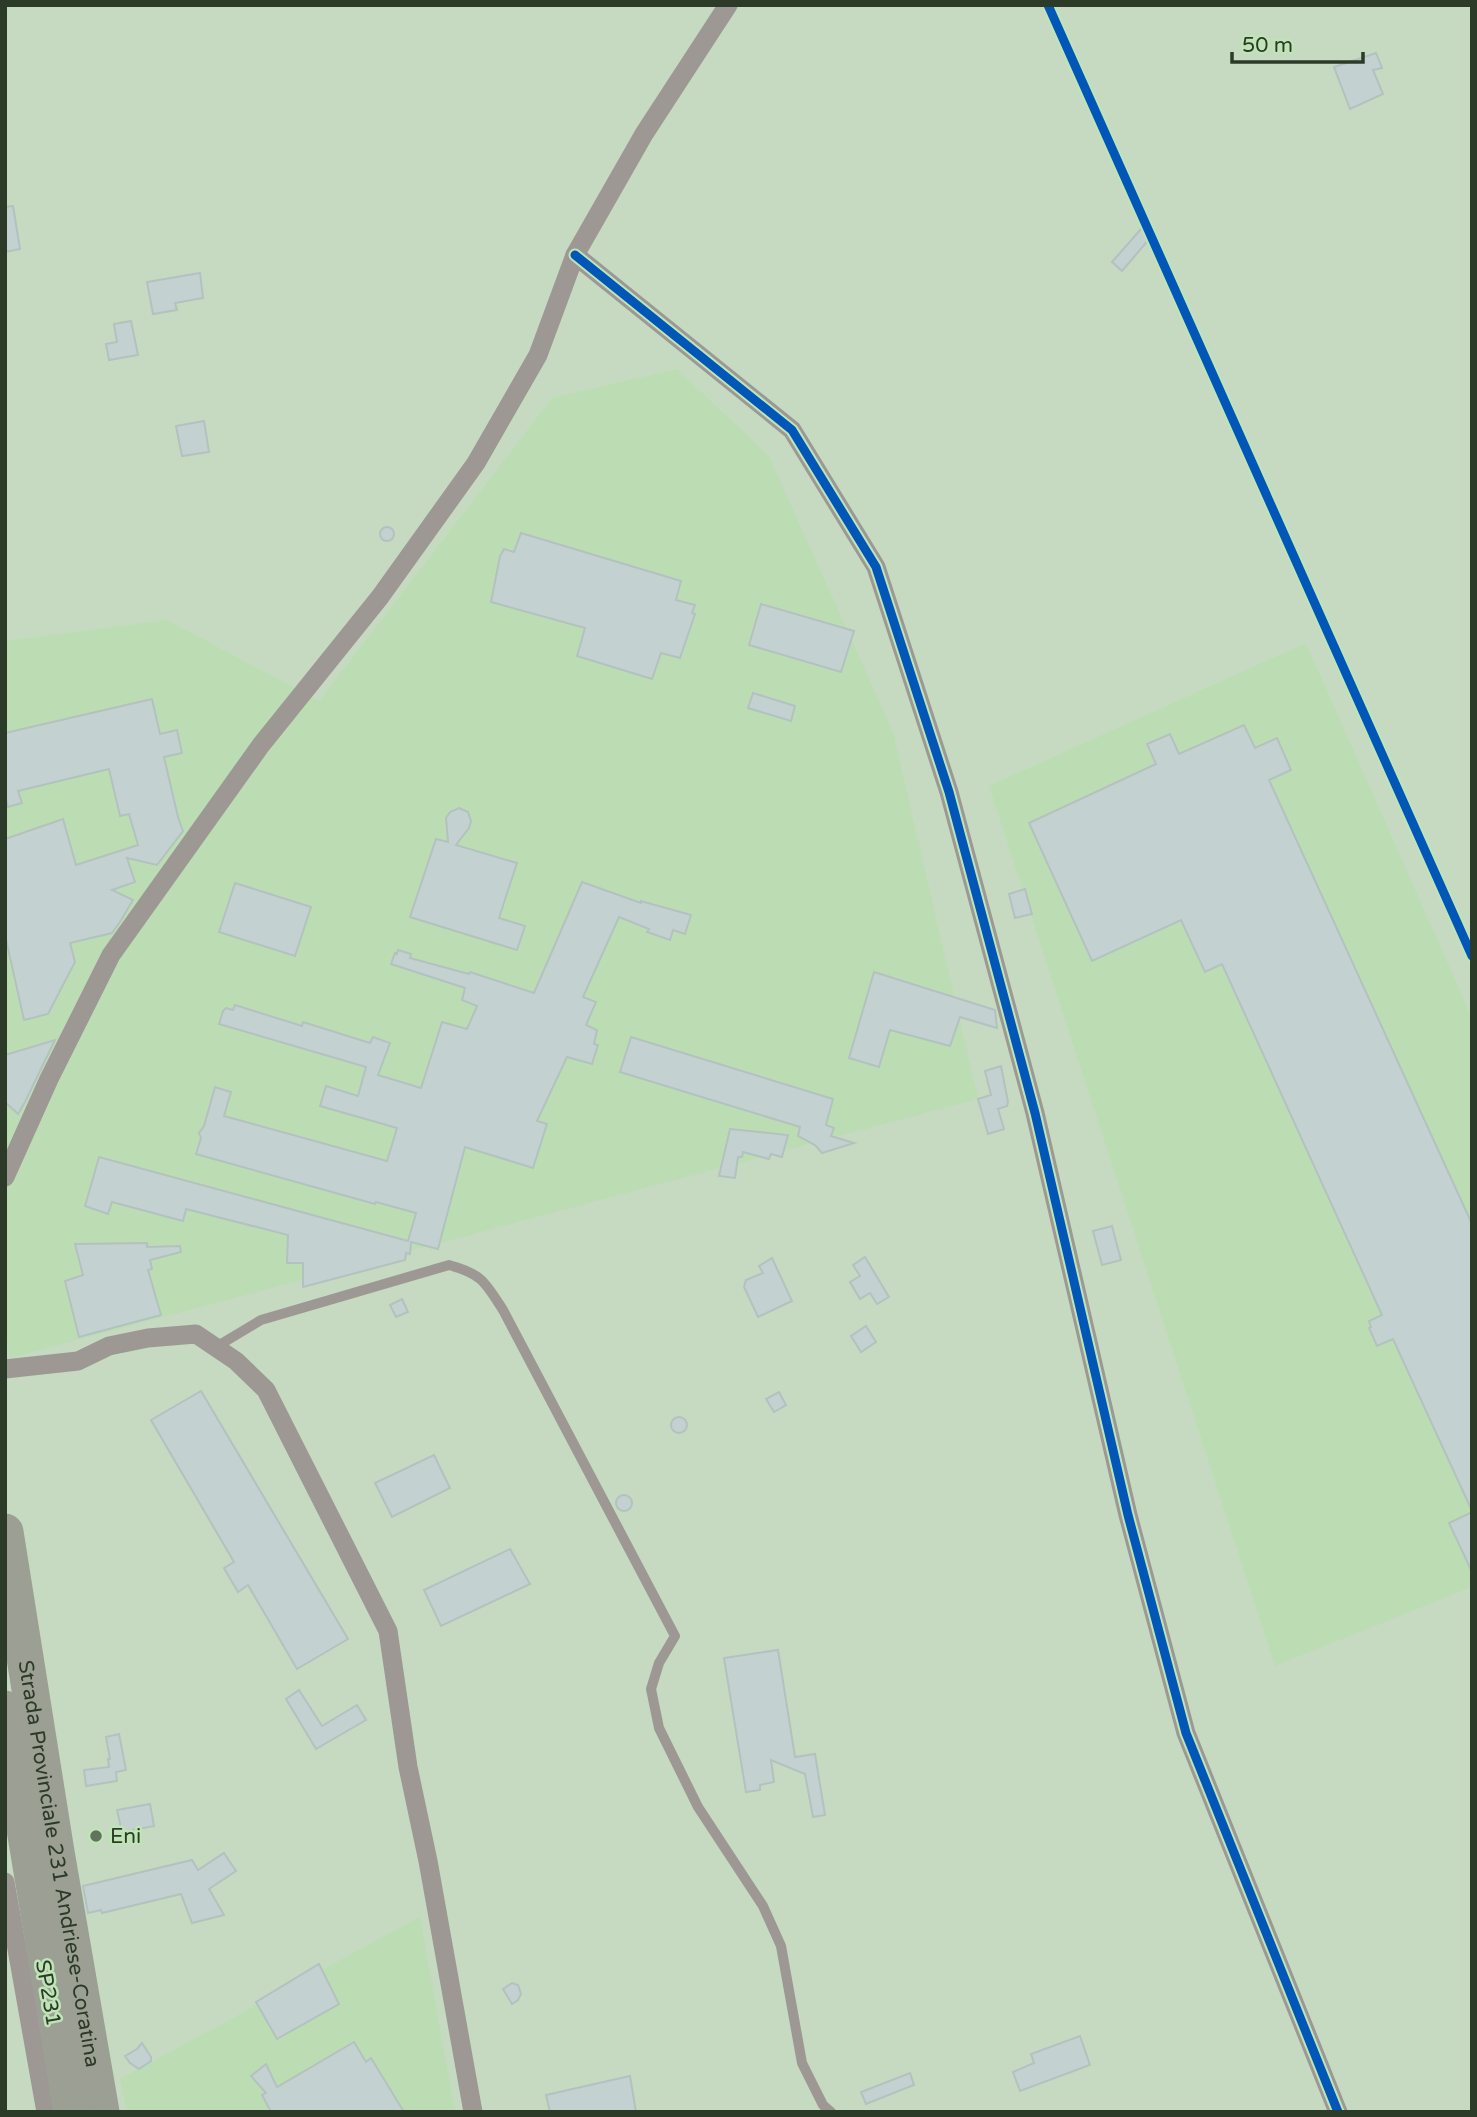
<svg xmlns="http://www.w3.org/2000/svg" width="1477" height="2117" viewBox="0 0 1477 2117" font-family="'Varela Round',sans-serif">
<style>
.built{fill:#bcddb4}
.building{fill:#c3d2d0;stroke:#b3c2bf;stroke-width:2}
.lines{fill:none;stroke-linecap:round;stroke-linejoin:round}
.lane{stroke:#9d9894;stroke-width:10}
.street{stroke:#9d9894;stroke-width:19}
.highway{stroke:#9c9f93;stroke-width:37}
.cycleway-casing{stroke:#bfe5b6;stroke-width:13}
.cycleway{stroke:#0057b8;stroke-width:9}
.poi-dot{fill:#62735d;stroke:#bfe5b6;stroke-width:2.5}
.labels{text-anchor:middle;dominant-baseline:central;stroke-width:5;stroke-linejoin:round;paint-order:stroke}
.poi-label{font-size:21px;fill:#2c3b28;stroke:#bfe5b6;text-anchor:start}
.street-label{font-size:21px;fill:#2c3b28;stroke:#bfe5b6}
</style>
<rect width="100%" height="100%" fill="#c5dac0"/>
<g class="built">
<polygon points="677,369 769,456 893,732 978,1099 10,1358 5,1330 5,641 167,620 319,701 552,398"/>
<polygon points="1306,643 1472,1018 1472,1587 1275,1666 989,786"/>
<polygon points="420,1917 455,2112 127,2112 120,2079"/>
</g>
<g class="building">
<polygon points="1376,53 1382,68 1373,70 1383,94 1350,109 1334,67"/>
<polygon points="13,206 20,249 5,252 5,207"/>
<polygon points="1141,229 1151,237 1122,271 1112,262"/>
<polygon points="200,273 203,298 175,303 177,310 153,314 147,282"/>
<polygon points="131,321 138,355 109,360 106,344 117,342 114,324"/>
<polygon points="204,421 209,452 182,456 176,426"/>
<circle cx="387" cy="534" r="7"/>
<polygon points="521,533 681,581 676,600 695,605 692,613 695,614 680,658 661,653 652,679 577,656 585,628 491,602 500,556 504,549 514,552"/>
<polygon points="761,604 854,631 841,672 749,645"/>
<polygon points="753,693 795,706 791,721 748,708"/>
<polygon points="152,699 160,734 177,730 182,753 164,757 178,817 183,831 157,865 127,858 135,882 112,890 133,900 120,922 112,933 70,943 75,962 48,1014 24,1020 5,935 5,839 63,819 76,865 138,845 129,814 120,816 109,769 18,791 22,803 8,807 5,795 5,733"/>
<polygon points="1244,725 1255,748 1277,738 1291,770 1269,780 1472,1224 1472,1511 1393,1339 1377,1346 1369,1328 1371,1327 1369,1321 1382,1315 1222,964 1205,972 1181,920 1092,961 1029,823 1156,764 1147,744 1170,734 1179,754"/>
<polygon points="459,808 468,812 471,821 469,828 456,845 517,863 499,918 525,926 517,950 410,917 436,839 448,842 446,818 450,812"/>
<polygon points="582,882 641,903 641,901 691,915 685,934 673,930 670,940 647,932 649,929 619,917 583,997 596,1002 586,1025 597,1030 594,1044 598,1045 592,1064 567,1057 537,1121 547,1124 533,1168 465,1147 438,1249 411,1242 410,1254 406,1253 405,1260 303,1287 303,1263 287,1263 288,1235 186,1209 183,1221 112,1202 108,1214 85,1206 99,1157 408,1241 416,1213 376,1202 375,1204 196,1154 201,1138 199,1133 204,1126 215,1087 231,1092 224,1116 387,1161 397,1128 320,1106 326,1086 358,1096 366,1067 219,1024 223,1011 226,1008 233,1010 235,1005 302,1026 303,1022 370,1043 373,1037 390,1043 378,1075 421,1088 442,1022 467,1029 477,1006 462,1000 465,988 391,964 395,953 397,954 398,950 411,954 410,958 469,974 470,972 534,993"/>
<polygon points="235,883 311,907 295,956 219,932"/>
<polygon points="1025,889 1032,914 1015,918 1009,894"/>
<polygon points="874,972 995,1010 997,1028 960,1017 950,1046 890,1030 879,1067 849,1058"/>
<polygon points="631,1037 833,1099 826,1125 834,1128 831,1136 854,1143 822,1153 815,1145 798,1136 800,1127 620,1072"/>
<polygon points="55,1040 25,1102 18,1114 5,1102 5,1055"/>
<polygon points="1001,1066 1008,1102 1007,1106 998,1109 1004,1129 988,1134 978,1099 991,1095 985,1071"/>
<polygon points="730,1129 788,1135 782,1157 771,1154 769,1159 743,1152 742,1157 738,1157 735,1178 719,1176"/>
<polygon points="1112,1226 1121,1260 1102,1265 1093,1231"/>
<polygon points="147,1243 147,1247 180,1246 181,1252 150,1260 152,1269 148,1270 161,1315 79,1337 65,1281 83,1275 75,1244"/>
<polygon points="865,1257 889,1297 877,1304 870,1293 860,1299 850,1282 860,1276 853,1265"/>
<polygon points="772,1258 792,1301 758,1317 744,1287 746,1280 763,1273 759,1266"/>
<polygon points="402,1299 408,1312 396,1317 390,1305"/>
<polygon points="866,1326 876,1342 861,1352 851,1336"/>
<polygon points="201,1391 348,1639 297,1669 248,1585 238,1592 224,1568 234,1562 151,1420"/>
<polygon points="779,1392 786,1405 774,1412 766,1399"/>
<circle cx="679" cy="1425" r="8"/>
<polygon points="434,1455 450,1488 392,1517 375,1483"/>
<circle cx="624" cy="1503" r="8"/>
<polygon points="1472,1512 1472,1572 1449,1523"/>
<polygon points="510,1549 530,1584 441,1626 424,1590"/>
<polygon points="778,1650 795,1757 815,1754 825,1815 813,1817 805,1774 771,1760 774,1782 760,1785 760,1790 746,1792 724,1658"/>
<polygon points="299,1690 322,1726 357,1705 366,1720 316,1749 286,1699"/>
<polygon points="119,1734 126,1770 116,1772 117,1781 86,1786 84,1770 109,1767 108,1759 110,1759 106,1737"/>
<polygon points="150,1804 154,1826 122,1832 117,1810"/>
<polygon points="224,1853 236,1871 209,1889 224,1915 192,1923 181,1894 102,1913 101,1910 88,1913 83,1886 192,1860 198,1870"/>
<polygon points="319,1964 339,2004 277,2039 256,2002"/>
<polygon points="512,1983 518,1985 521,1994 518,2000 512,2004 503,1989"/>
<polygon points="1080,2036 1090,2065 1020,2091 1013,2072 1034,2063 1031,2054"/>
<polygon points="354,2042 366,2062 371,2058 404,2112 271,2112 262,2095 266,2093 251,2076 266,2064 277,2087"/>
<polygon points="142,2043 151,2057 151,2061 139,2069 130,2063 125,2056 137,2049"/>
<polygon points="910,2073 914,2085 866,2104 861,2092"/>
<polygon points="630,2076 636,2112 550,2112 546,2095"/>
</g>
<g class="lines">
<path class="lane" d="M 216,1347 L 261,1320 L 449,1265 C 482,1274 485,1282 503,1310 L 675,1636 L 659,1663 L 651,1689 L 659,1728 L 698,1807 L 763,1906 L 781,1946 L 802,2063 L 823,2105 L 831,2112"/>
<g class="street">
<polyline points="575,255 792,430 876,567 949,792 1035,1113 1128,1515 1186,1733 1338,2112"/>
<polyline points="5,1177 49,1079 111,955 261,745 380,597 476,463 538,355 575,255 644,134 728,5"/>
<polyline points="5,1369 78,1361 109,1346 148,1338 196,1334 236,1361 266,1390 388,1631 408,1767 428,1861 473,2112"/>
<polyline points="5,1882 46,2112"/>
</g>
<g class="highway">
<path id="s1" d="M 5,1532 L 56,1852 L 101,2112"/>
<polyline points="5,1709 72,2112"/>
</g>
<g class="cycleway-casing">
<g id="cycleway">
<polyline points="1048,5 1472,956"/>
<polyline points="575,255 792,430 876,567 949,792 1035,1113 1128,1515 1186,1733 1338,2112"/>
</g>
</g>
<use href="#cycleway" class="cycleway"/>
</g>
<circle class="poi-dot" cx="96" cy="1836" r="7"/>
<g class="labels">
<g class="poi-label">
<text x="110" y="1836">Eni</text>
</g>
<g class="street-label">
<text stroke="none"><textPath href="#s1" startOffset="336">Strada Provinciale 231 Andriese-Coratina</textPath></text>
<text transform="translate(48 1993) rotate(80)">SP231</text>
</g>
</g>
<rect width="1477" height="2117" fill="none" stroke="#2c3b28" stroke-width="14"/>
<path d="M1232 52v10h131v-10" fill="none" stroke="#2c3b28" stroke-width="3.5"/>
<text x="1242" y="52" font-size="21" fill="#2c3b28" stroke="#bfe5b6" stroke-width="5" paint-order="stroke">50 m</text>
</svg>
